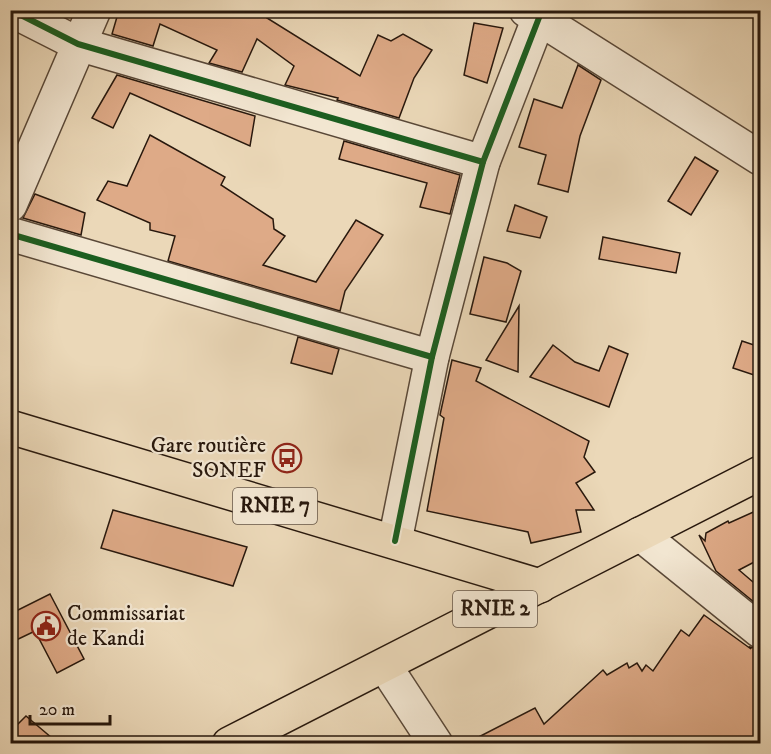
<svg xmlns="http://www.w3.org/2000/svg" width="771" height="754" viewBox="0 0 771 754" font-family="'IM FELL DW Pica',serif">
<style>
.building{fill:#deaa87;stroke:#28180d;stroke-width:1.5}
.lines{fill:none;stroke-linecap:round;stroke-linejoin:round}
.minor-casing{stroke:#594838;stroke-width:36}
.major-casing{stroke:#28180d;stroke-width:36}
.minor{stroke:#f2e6d1;stroke-width:33}
.major{stroke:#ebd8b8;stroke-width:33}
.cycleway-casing{stroke:#f2e6d1;stroke-width:10}
.cycleway{stroke:#1b5e20;stroke-width:6}
.labels{text-anchor:middle;dominant-baseline:central;stroke-width:4.5;stroke-linejoin:round;paint-order:stroke}
.shield{fill:#f2e6d1;stroke:#655648;stroke-width:1.5}
.shield-label{font-size:21px;font-weight:bold;fill:#28180d}
.poi-label{font-size:22px;fill:#28180d;stroke:#f2e6d1;text-anchor:end}
</style>
<rect width="100%" height="100%" fill="#ebd8b8"/>
<filter id="stains"><feTurbulence type="fractalNoise" baseFrequency=".00333" numOctaves="4"/><feColorMatrix values="0 0 0 0 .2 0 0 0 0 .09 0 0 0 0 .02 0 0 0 .5 -.17"/></filter>
<radialGradient id="worn" r=".72"><stop offset=".6" stop-color="#630" stop-opacity="0"/><stop offset="1" stop-color="#630" stop-opacity=".3"/></radialGradient>
<g class="building">
<polygon points="119,10 273,10 267,18 360,76 378,35 391,41 403,34 432,50 414,78 399,118 337,100 338,98 285,85 294,66 257,39 242,72 209,63 217,50 160,24 153,46 112,34"/>
<polygon points="474,23 503,28 487,83 464,75"/>
<polygon points="578,65 601,80 580,136 568,192 538,184 546,155 519,147 534,99 562,108"/>
<polygon points="117,75 255,116 250,146 130,93 113,128 92,118"/>
<polygon points="150,135 225,177 221,185 273,219 274,229 285,236 263,265 316,282 356,220 383,235 345,291 340,311 168,261 175,236 150,230 150,223 97,200 108,181 127,186"/>
<polygon points="344,141 460,175 450,214 420,207 427,183 339,159"/>
<polygon points="695,157 718,171 691,215 668,201"/>
<polygon points="35,194 85,213 81,235 23,218"/>
<polygon points="515,205 547,217 540,238 507,231"/>
<polygon points="603,237 680,253 676,273 599,259"/>
<polygon points="484,257 507,263 521,271 506,322 470,314"/>
<polygon points="519,306 518,372 486,360"/>
<polygon points="298,337 339,349 332,374 291,363"/>
<polygon points="742,341 760,347 760,377 733,368"/>
<polygon points="553,345 575,362 599,371 609,346 628,354 609,407 530,377"/>
<polygon points="452,360 481,368 476,381 589,441 584,457 595,472 576,483 594,510 576,510 581,532 531,543 528,532 427,511 444,418 440,415"/>
<polygon points="760,509 760,559 739,570 760,588 760,607 716,571 699,535 705,541 706,533 728,521 729,523"/>
<polygon points="113,510 247,547 233,586 101,548"/>
<polygon points="50,594 84,659 57,673 35,631 10,643 10,614"/>
<polygon points="704,615 751,649 750,647 760,649 760,744 465,744 535,708 544,724 603,670 607,675 627,663 629,668 637,663 642,671 646,665 653,671 681,630 689,636"/>
<polygon points="26,716 59,744 20,744 10,732"/>
</g>
<g class="lines">
<g class="minor-casing">
<g id="minor">
<polyline points="11,10 78,44 483,162"/>
<polyline points="526,10 760,158"/>
<polyline points="10,205 94,10"/>
<polyline points="10,234 432,357"/>
<polyline points="640,534 760,631"/>
<polyline points="395,541 432,357 483,162 542,10"/>
<polyline points="385,666 436,744"/>
</g>
</g>
<g class="major-casing">
<g id="major">
<polyline points="10,427 540,586"/>
<polyline points="229,744 760,473"/>
</g>
</g>
<use href="#minor" class="minor"/>
<use href="#major" class="major"/>
<g class="cycleway-casing">
<g id="cycleway">
<polyline points="11,10 78,44 483,162"/>
<polyline points="10,234 432,357"/>
<polyline points="395,541 432,357 483,162 542,10"/>
</g>
</g>
<use href="#cycleway" class="cycleway"/>
</g>
<defs>
<g id="bus-ring" transform="scale(1.5)"><circle r="9.5" fill="#f2e6d1" stroke="#8f2418" stroke-width="1.5"/><path d="M-5-6H5V4H4V6H2V4H-2V6H-4V4H-5ZM-3.5-4V0h7V-4ZM-3.5 1.2v1.5H-2V1.2ZM2 1.2v1.5H3.5V1.2Z" fill="#8f2418"/></g>
<g id="civic-ring" transform="scale(1.5)"><circle r="9.5" fill="#f2e6d1" stroke="#8f2418" stroke-width="1.5"/><path d="M-.6-6.5H3V-4.5H.6V-3L4-1V1h2V6H-6V1h2V-1L-.6-3ZM-1.2 2.5V6h2.4V2.5Z" fill="#8f2418"/></g>
</defs>
<g fill-rule="evenodd">
<use href="#bus-ring" x="287" y="458"/>
<use href="#civic-ring" x="46" y="626"/>
</g>
<g class="labels">
<g class="shield">
<rect x="233" y="488" width="84" height="36" rx="4.5"/>
<rect x="453" y="591" width="84" height="36" rx="4.5"/>
</g>
<g class="shield-label">
<text x="275" y="506">RNIE 7</text>
<text x="495" y="609">RNIE 2</text>
</g>
<g class="poi-label">
<text x="266" y="445">Gare routière<tspan x="266" dy="25">SONEF</tspan></text>
<text x="67" y="613" text-anchor="start">Commissariat<tspan x="67" dy="25">de Kandi</tspan></text>
</g>
</g>
<rect width="771" height="754" fill="none" stroke="#ebd8b8" stroke-width="36"/>
<rect x="12" y="12" width="747" height="730" fill="none" stroke="#28180d" stroke-width="3"/>
<rect x="18" y="18" width="735" height="718" fill="none" stroke="#28180d" stroke-width="1.5"/>
<path d="M30 715v9h80v-9" fill="none" stroke="#28180d" stroke-width="3"/>
<text x="39" y="715" font-size="18" fill="#28180d" stroke="#f2e6d1" stroke-width="4.5" paint-order="stroke">20 m</text>
<rect width="100%" height="100%" filter="url(#stains)"/>
<rect width="100%" height="100%" fill="url(#worn)"/>
</svg>
